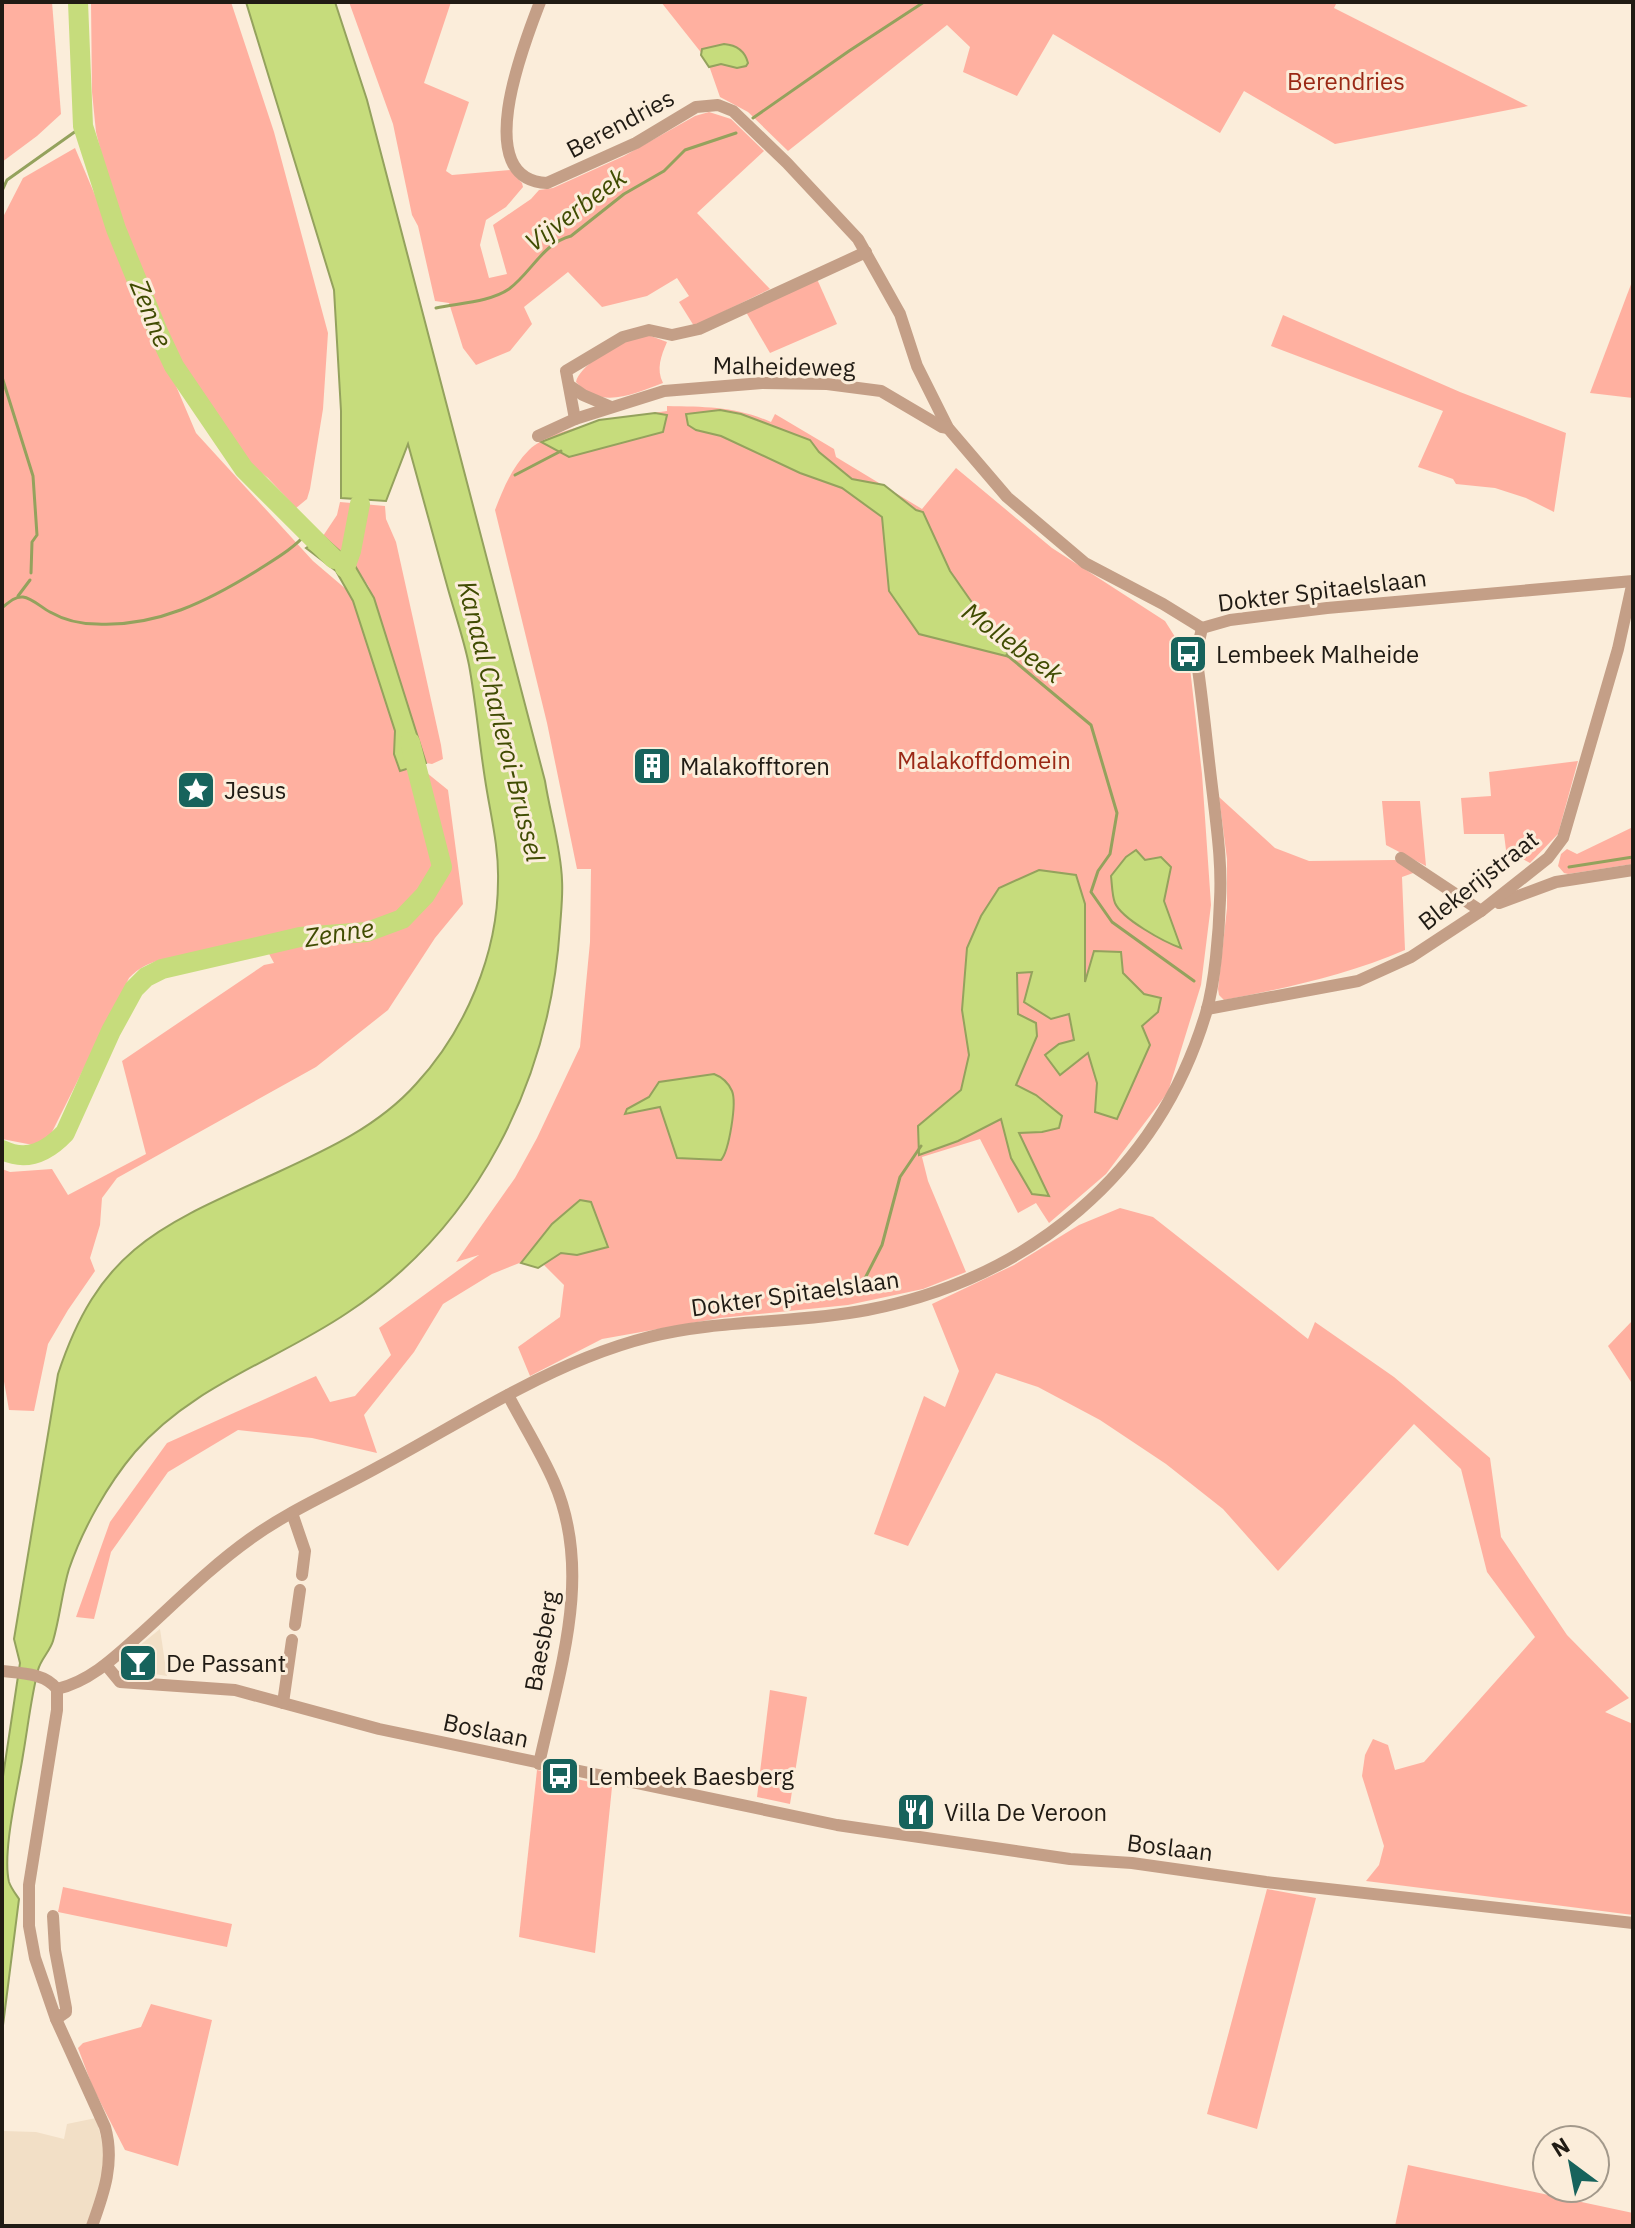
<svg xmlns="http://www.w3.org/2000/svg" width="1635" height="2228" viewBox="0 0 1635 2228" font-family="'IBM Plex Sans',sans-serif">
<style>
.built{fill:#f2dfc6}
.green{fill:#ffb0a0}
.water{fill:#c6dc7c;stroke:#94a25d;stroke-width:2}
.lines{fill:none;stroke-linecap:round;stroke-linejoin:round}
.stream{stroke:#94a25d;stroke-width:3}
.river{stroke:#c6dc7c;stroke-width:20}
.minor{stroke:#c49f87;stroke-width:12}
.labels{text-anchor:middle;dominant-baseline:central;stroke-width:6;stroke-linejoin:round;paint-order:stroke}
.park-label{font-size:24px;fill:#9a2815;stroke:#fbedda}
.street-label{font-size:24px;fill:#201b14;stroke:#fbedda}
.poi-label{font-size:24px;fill:#201b14;stroke:#fbedda;text-anchor:start}
.water-label{font-size:26px;font-style:italic;fill:#404c02;stroke:#fbedda}
</style>
<rect width="100%" height="100%" fill="#fbedda"/>
<g class="built">
<polygon points="160,1629 167,1676 136,1671 134,1650"/>
<polygon points="96,2118 105,2153 102,2182 86,2226 2,2226 3,2131 36,2132 64,2139 67,2124"/>
</g>
<g class="green">
<polygon points="2,2 52,2 61,114 37,136 2,162"/>
<polygon points="91,2 231,2 274,132 328,333 323,409 310,489 307,499 296,508 268,478 251,465 186,374 156,320 112,196 96,132 92,92"/>
<polygon points="349,2 451,2 424,83 469,102 446,171 452,175 510,170 522,183 523,187 506,207 486,220 480,245 489,278 507,274 493,225 531,199 539,190 553,188 624,156 695,116 709,112 731,119 764,151 697,213 770,289 694,326 679,302 689,296 677,278 647,296 602,307 568,272 524,307 532,324 510,351 476,365 463,348 449,303 435,301 418,226 412,215 393,124"/>
<polygon points="661,2 1337,2 1334,8 1528,106 1335,144 1244,91 1220,133 1053,34 1017,96 963,72 970,47 947,25 788,151 748,112 720,97 707,60"/>
<path d="M 75,148 L 196,433 L 313,561 L 360,601 L 411,760 L 448,790 L 463,904 L 435,938 L 388,1010 L 316,1067 L 117,1178 L 102,1198 L 100,1225 L 90,1258 L 95,1271 L 68,1310 L 48,1344 L 34,1411 L 9,1410 L 2,1370 L 2,1169 L 10,1172 L 52,1169 L 68,1195 L 146,1154 L 122,1061 L 264,965 L 274,963 L 260,937 C 242,942 224,949 205,953 C 176,958 150,956 129,978 L 49,1138 L 33,1145 L 2,1139 L 2,219 L 23,178 Z"/>
<polygon points="817,279 837,324 770,353 746,312"/>
<polygon points="1633,279 1633,398 1590,393"/>
<polygon points="1283,315 1460,392 1566,433 1554,512 1526,498 1495,488 1456,484 1453,479 1418,467 1443,411 1271,346"/>
<path d="M 648,335 L 667,342 C 661,356 656,369 663,383 C 633,394 601,410 576,382 C 579,367 613,345 628,339 C 633,336 642,336 648,335 Z"/>
<path d="M 667,406 C 707,407 734,406 771,422 L 775,414 L 834,449 L 836,457 L 922,509 L 956,468 L 1052,548 L 1165,621 L 1189,659 L 1202,774 L 1211,905 L 1201,985 L 1168,1092 L 1106,1174 L 1049,1223 L 1036,1203 L 1018,1213 L 980,1139 L 922,1157 L 928,1181 L 966,1272 L 923,1289 L 848,1305 L 720,1318 L 602,1339 L 530,1376 L 518,1347 L 560,1317 L 564,1285 L 544,1265 L 527,1260 L 492,1274 L 443,1304 L 414,1352 L 364,1415 L 377,1453 L 312,1438 L 238,1430 L 168,1472 L 111,1552 L 94,1619 L 76,1617 L 110,1522 L 167,1443 L 316,1376 L 330,1402 L 355,1396 L 391,1355 L 379,1328 L 479,1255 L 456,1262 L 515,1178 L 537,1138 L 580,1047 L 590,942 L 591,869 L 577,869 L 547,723 L 495,510 C 503,489 512,467 529,450 C 555,425 632,416 667,411 Z"/>
<polygon points="340,502 385,506 386,519 396,542 441,745 443,759 432,764 426,763 369,587 354,564 323,536 337,515"/>
<polygon points="1578,761 1558,834 1530,863 1506,850 1504,834 1464,834 1461,798 1491,796 1489,772"/>
<path d="M 1219,797 L 1275,848 L 1309,861 L 1395,860 L 1416,872 L 1402,877 L 1405,950 C 1347,975 1286,988 1224,1000 L 1219,995 L 1218,989 L 1227,908 L 1227,859 Z"/>
<polygon points="1382,801 1420,801 1426,866 1386,845"/>
<polygon points="1633,827 1633,864 1568,874 1564,873 1558,866 1561,854 1567,849 1577,854"/>
<polygon points="1120,1208 1153,1217 1308,1339 1315,1322 1394,1377 1490,1458 1501,1537 1567,1635 1629,1698 1605,1712 1633,1724 1633,1915 1366,1881 1379,1865 1384,1846 1362,1776 1365,1755 1373,1739 1388,1745 1395,1770 1424,1762 1535,1637 1487,1572 1461,1469 1414,1424 1278,1571 1223,1509 1166,1464 1100,1420 1038,1387 996,1373 908,1546 874,1534 924,1396 945,1407 959,1371 932,1304 1014,1265 1079,1225"/>
<polygon points="1633,1320 1633,1385 1608,1346"/>
<polygon points="770,1690 807,1697 790,1804 757,1797"/>
<polygon points="537,1770 612,1787 595,1953 519,1937"/>
<polygon points="63,1887 232,1924 227,1947 58,1912"/>
<polygon points="1267,1889 1316,1898 1257,2129 1207,2114"/>
<polygon points="151,2004 212,2020 178,2166 125,2150 93,2088 78,2048 83,2043 141,2027"/>
<polygon points="1408,2165 1633,2213 1633,2226 1395,2226"/>
</g>
<g class="water">
<path d="M 246,2 L 335,2 L 367,100 L 545,781 C 550,813 561,848 562,880 C 563,896 561,912 560,927 C 550,1080 478,1227 347,1313 C 276,1361 193,1385 135,1452 C 108,1484 83,1528 69,1569 C 62,1592 60,1617 53,1641 C 50,1651 41,1659 38,1670 C 31,1698 28,1726 23,1755 C 18,1788 2,1851 9,1882 C 11,1888 15,1893 19,1899 L 2,2033 L 2,1783 L 20,1663 L 14,1639 L 58,1374 C 98,1253 154,1228 263,1179 C 317,1154 375,1130 416,1084 C 465,1031 498,954 498,881 C 499,846 490,813 485,779 C 479,741 476,703 469,665 C 464,640 455,614 448,589 C 435,541 421,492 408,444 L 386,501 L 341,498 L 341,411 L 334,290 Z"/>
<path d="M 724,44 C 736,45 745,51 748,63 L 746,66 L 737,68 L 721,64 L 709,67 L 701,55 L 702,49 Z"/>
<polygon points="720,410 741,414 810,440 819,452 852,479 884,485 916,510 923,512 950,571 1010,657 919,634 889,591 882,517 842,488 800,473 721,436 696,430 688,425 686,414"/>
<polygon points="655,413 667,415 663,432 569,457 541,442 599,420"/>
<polygon points="323,536 354,564 374,598 426,763 400,771 394,754 395,731 353,601 336,571 306,548"/>
<path d="M 1136,850 L 1145,860 L 1161,857 L 1171,867 L 1164,901 L 1181,948 C 1164,942 1122,919 1115,903 C 1112,896 1112,884 1111,876 L 1126,857 Z"/>
<polygon points="1039,870 1076,875 1085,904 1085,982 1094,951 1121,952 1123,973 1144,994 1161,998 1158,1012 1142,1026 1150,1045 1117,1119 1095,1112 1097,1083 1088,1053 1060,1075 1045,1055 1059,1044 1074,1040 1069,1014 1051,1019 1024,1002 1032,972 1017,973 1018,1014 1036,1023 1037,1036 1016,1085 1036,1095 1062,1116 1059,1128 1042,1132 1019,1133 1049,1196 1032,1194 1011,1158 1001,1119 958,1141 919,1155 918,1126 961,1090 969,1055 962,1010 967,948 981,916 999,888"/>
<path d="M 714,1074 C 722,1077 728,1082 732,1091 C 737,1103 729,1151 721,1160 L 677,1158 L 660,1107 L 625,1114 L 627,1109 L 649,1097 L 659,1082 Z"/>
<polygon points="580,1200 591,1202 608,1247 577,1255 561,1253 538,1268 521,1263 552,1224"/>
</g>
<g class="lines">
<g class="stream">
<polyline points="753,118 849,51 924,2"/>
<polyline points="2,191 7,180 83,126"/>
<path d="M 436,308 C 459,303 490,302 509,289 C 531,273 543,243 571,236 L 624,194 L 664,171 L 685,150 L 736,133"/>
<polyline points="2,377 33,476 37,535 32,542 31,573"/>
<polyline points="515,475 561,451"/>
<polyline points="18,596 30,580"/>
<path d="M 2,608 C 8,603 15,596 23,597 C 32,598 42,608 50,612 C 64,620 80,624 97,624 C 157,627 208,601 258,570 C 275,559 293,549 307,533"/>
<polyline points="1007,655 1091,725 1117,813 1110,854 1098,871 1091,892 1112,922 1194,981"/>
<polyline points="1569,867 1633,857"/>
<polyline points="858,1292 882,1245 900,1177 921,1146"/>
</g>
<g class="river">
<polyline points="78,2 83,126 116,229 158,332 174,366 244,469 334,559"/>
<polyline points="345,568 351,551 360,504"/>
<path d="M 2,1150 C 27,1162 47,1152 65,1133 L 111,1031 L 134,989 L 146,977 L 162,969 L 300,937 L 367,932 L 402,919 L 425,895 L 442,867 L 410,742"/>
</g>
<g class="minor">
<path d="M 540,2 C 525,41 469,180 547,183 L 636,143 L 696,107 L 718,105 L 733,111 L 787,163 L 858,239 L 900,314 L 917,366 L 948,428 L 1007,497 L 1085,563 L 1163,604 L 1202,628"/>
<polyline points="570,386 583,395 611,407"/>
<polyline points="575,419 566,371 623,337 649,330 672,335 699,329 866,252"/>
<polyline points="538,436 575,419 664,391 762,383 827,384 881,391 942,427 948,428"/>
<polyline points="1202,628 1230,620 1327,608 1633,581"/>
<polyline points="1401,858 1481,911"/>
<polyline points="1499,903 1556,882 1633,870"/>
<polyline points="1207,1009 1358,981 1411,957 1481,911 1548,858 1563,838 1618,649 1633,581"/>
<path d="M 508,1395 C 523,1424 541,1452 554,1482 C 594,1574 559,1671 539,1764"/>
<polyline points="292,1513 305,1551 302,1575"/>
<polyline points="295,1625 300,1590"/>
<polyline points="106,1665 120,1682 235,1690 379,1729 837,1825 1070,1859 1132,1863 1266,1882 1633,1923"/>
<path d="M 2,1671 C 21,1673 45,1673 57,1689"/>
<path d="M 57,1689 C 92,1681 118,1654 144,1631 C 178,1600 212,1566 250,1539 C 290,1510 337,1490 380,1466 C 427,1441 472,1413 519,1389 C 559,1368 605,1348 649,1337 C 720,1319 796,1324 867,1310 C 1029,1279 1158,1173 1206,1013 C 1215,982 1219,933 1220,900 C 1222,864 1217,830 1213,795 C 1207,748 1203,701 1196,655 L 1202,628"/>
<path d="M 57,1689 L 57,1710 L 29,1885 L 29,1926 L 35,1958 L 56,2019 L 105,2127 C 115,2162 104,2193 92,2226"/>
<polyline points="283,1703 292,1640"/>
<polyline points="53,1916 55,1950 66,2008 66,2012 56,2019"/>
</g>
</g>
<defs>
<g id="bus-square" transform="scale(2)"><rect x="-9" y="-9" width="18" height="18" rx="4" fill="#17635c" stroke="#fbedda"/><path d="M-5-6H5V4H4V6H2V4H-2V6H-4V4H-5ZM-3.5-4V0h7V-4ZM-3.5 1.2v1.5H-2V1.2ZM2 1.2v1.5H3.5V1.2Z" fill="#fff"/></g>
<g id="building-square" transform="scale(2)"><rect x="-9" y="-9" width="18" height="18" rx="4" fill="#17635c" stroke="#fbedda"/><path d="M-4-6H4V6H1V3H-1V6H-4ZM-2.5-4.3h1.7v1.8h-1.7ZM.8-4.3h1.7v1.8H.8ZM-2.5-1h1.7V.8h-1.7ZM.8-1h1.7V.8H.8Z" fill="#fff"/></g>
<g id="sight-square" transform="scale(2)"><rect x="-9" y="-9" width="18" height="18" rx="4" fill="#17635c" stroke="#fbedda"/><path d="M0-6L1.8-2.2L6-1.7L2.9 1.2L3.7 5.4L0 3.3L-3.7 5.4L-2.9 1.2L-6-1.7L-1.8-2.2Z" fill="#fff"/></g>
<g id="bar-square" transform="scale(2)"><rect x="-9" y="-9" width="18" height="18" rx="4" fill="#17635c" stroke="#fbedda"/><path d="M-6-5H6L.8 .8V4.5H3.5V6h-7V4.5H-.8V.8Z" fill="#fff"/></g>
<g id="restaurant-square" transform="scale(2)"><rect x="-9" y="-9" width="18" height="18" rx="4" fill="#17635c" stroke="#fbedda"/><path d="M-5-6h1v4h1v-4h1v4h1v-4h1v5L-1.5 .5V6h-2V.5L-5-1ZM5-6V6H3V1.5H1.5Q1.5-4 5-6Z" fill="#fff"/></g>
</defs>
<g fill-rule="evenodd">
<use href="#bus-square" x="1188" y="654"/>
<use href="#building-square" x="652" y="766"/>
<use href="#sight-square" x="196" y="790"/>
<use href="#bar-square" x="138" y="1663"/>
<use href="#bus-square" x="560" y="1776"/>
<use href="#restaurant-square" x="916" y="1812"/>
</g>
<g class="labels">
<g class="park-label">
<text x="1346" y="81">Berendries</text>
<text x="984" y="760">Malakoffdomein</text>
</g>
<g class="street-label">
<text transform="translate(620 123) rotate(-28)">Berendries</text>
<text transform="translate(784 366) rotate(1)">Malheideweg</text>
<text transform="translate(1322 590) rotate(-7)">Dokter Spitaelslaan</text>
<text transform="translate(1478 880) rotate(-38)">Blekerijstraat</text>
<text transform="translate(795 1293) rotate(-8)">Dokter Spitaelslaan</text>
<text transform="translate(541 1641) rotate(-80)">Baesberg</text>
<text transform="translate(486 1730) rotate(12)">Boslaan</text>
<text transform="translate(1170 1847) rotate(7)">Boslaan</text>
</g>
<g class="poi-label">
<text x="1216" y="654">Lembeek Malheide</text>
<text x="680" y="766">Malakofftoren</text>
<text x="224" y="790">Jesus</text>
<text x="166" y="1663">De Passant</text>
<text x="588" y="1776">Lembeek Baesberg</text>
<text x="944" y="1812">Villa De Veroon</text>
</g>
<g class="water-label">
<text transform="translate(575 209) rotate(-37)">Vijverbeek</text>
<text transform="translate(152 313) rotate(68)">Zenne</text>
<text transform="translate(1013 642) rotate(36)">Mollebeek</text>
<text transform="translate(502 721) rotate(76)">Kanaal Charleroi-Brussel</text>
<text transform="translate(339 932) rotate(-9)">Zenne</text>
</g>
</g>
<rect width="1635" height="2228" fill="none" stroke="#201b14" stroke-width="8"/>
<g transform="translate(1571 2164) rotate(328)"><circle r="38" fill="#fbedda" stroke="#a3998b" stroke-width="2"/>
<path d="M0-6L14 30L0 20L-14 30Z" fill="#17635c"/>
<text y="-12" font-size="22" font-weight="bold" text-anchor="middle" fill="#201b14">N</text>
</g>
</svg>
